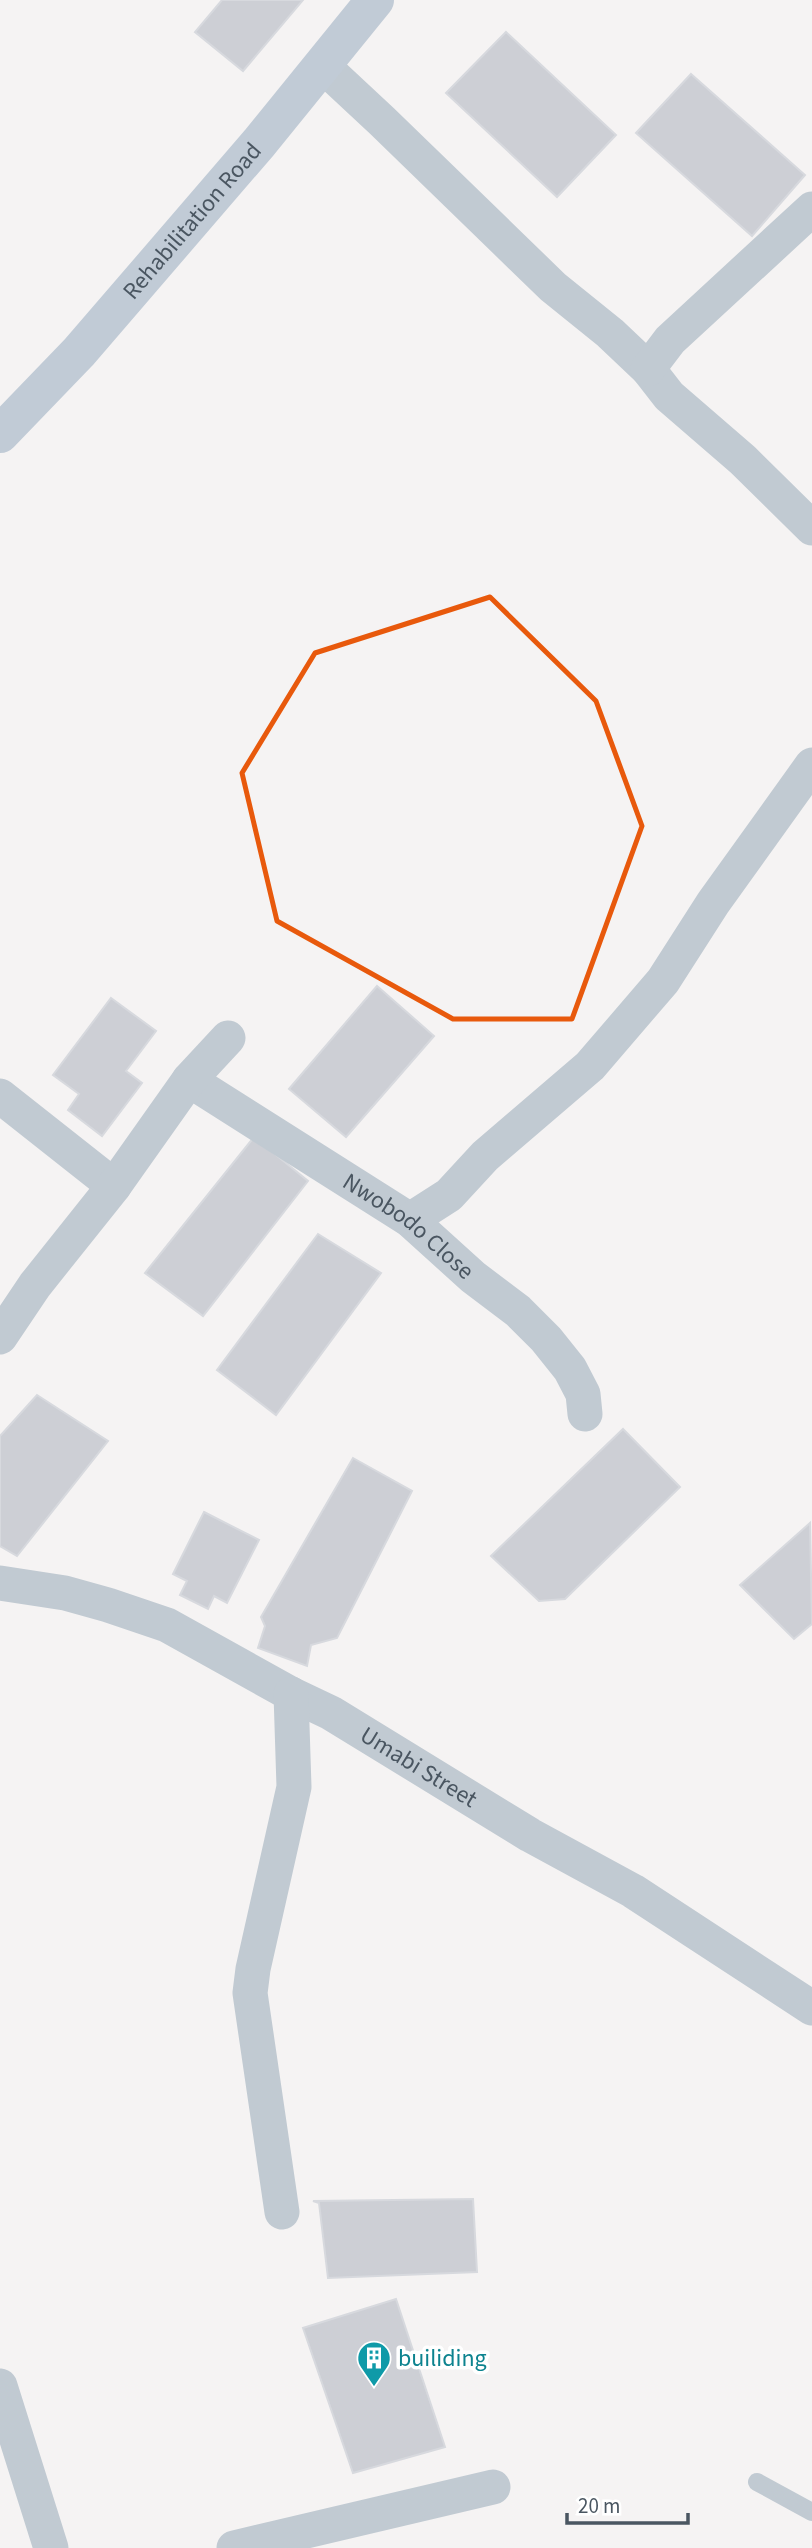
<svg xmlns="http://www.w3.org/2000/svg" width="812" height="2548" viewBox="0 0 812 2548" font-family="'Source Sans 3',sans-serif">
<style>
.building{fill:#cdcfd5;stroke:#d7d9de;stroke-width:2}
.lines{fill:none;stroke-linecap:round;stroke-linejoin:round}
.service{stroke:#c1cad2;stroke-width:18}
.minor{stroke:#c1cad2;stroke-width:35}
.secondary{stroke:#c1cbd6;stroke-width:38}
.marked{fill:none;stroke:#e8590c;stroke-width:5;stroke-linejoin:round}
.labels{text-anchor:middle;dominant-baseline:central;stroke-width:7;stroke-linejoin:round;paint-order:stroke}
.street-label{font-size:24px;fill:#4a5661;stroke:#fff}
.culture-label{font-size:24px;fill:#0d838f;stroke:#fff;text-anchor:start}
</style>
<rect width="100%" height="100%" fill="#f5f3f3"/>
<g class="building">
<polygon points="222,0 303,0 243,71 195,32"/>
<polygon points="506,32 616,135 557,197 446,93"/>
<polygon points="691,74 805,175 752,236 636,133"/>
<polygon points="377,986 434,1036 346,1137 289,1089"/>
<polygon points="111,998 156,1031 126,1071 142,1083 102,1136 68,1110 79,1094 53,1075"/>
<polygon points="254,1137 308,1181 203,1316 145,1273"/>
<polygon points="318,1234 381,1273 276,1415 217,1370"/>
<polygon points="37,1395 108,1441 17,1556 0,1546 0,1436"/>
<polygon points="623,1429 680,1487 565,1599 539,1601 491,1556"/>
<polygon points="353,1458 412,1491 337,1638 311,1645 307,1666 258,1648 265,1626 261,1617"/>
<polygon points="204,1512 259,1540 227,1603 214,1596 208,1609 180,1595 187,1581 173,1574"/>
<polygon points="810,1523 812,1624 794,1639 740,1585"/>
<polygon points="473,2199 477,2272 328,2278 319,2203 313,2201"/>
<polygon points="396,2299 445,2447 353,2473 303,2328"/>
</g>
<g class="lines">
<polyline class="service" points="757,2482 812,2512"/>
<g class="minor">
<polyline points="323,66 382,121 553,287 610,333 648,369 669,396 743,460 812,528"/>
<polyline points="648,369 670,340 812,209"/>
<path id="s1" d="M 189,1080 L 410,1220 L 473,1277 L 518,1311 L 546,1339 L 570,1369 L 583,1394 L 585,1414"/>
<polyline points="0,1096 114,1186"/>
<polyline points="410,1220 449,1195 485,1156 590,1066 663,981 713,903 812,765"/>
<polyline points="0,1337 35,1285 114,1186 189,1080 228,1038"/>
<path id="s2" d="M 0,1583 L 65,1593 L 108,1605 L 167,1625 L 291,1694 L 331,1713 L 530,1835 L 633,1891 L 812,2008"/>
<polyline points="282,2212 250,1993 253,1969 294,1787 291,1694"/>
<polyline points="0,2386 51,2548"/>
<polyline points="234,2548 493,2487"/>
</g>
<path class="secondary" id="s3" d="M 0,434 L 79,352 L 259,143 L 375,0"/>
</g>
<path class="marked" d="M 490,597 L 596,701 L 642,826 L 572,1019 L 453,1019 L 277,921 L 242,773 L 315,653 Z"/>
<defs>
<g id="building-pin" transform="scale(1.75)"><path d="M0 17L-7.5 6A9.5 9.5 0 1 1 7.5 6Z" fill="#0f9aa8" stroke="#fff"/><path d="M-4-6H4V6H1V3H-1V6H-4ZM-2.5-4.3h1.7v1.8h-1.7ZM.8-4.3h1.7v1.8H.8ZM-2.5-1h1.7V.8h-1.7ZM.8-1h1.7V.8H.8Z" fill="#fff"/></g>
</defs>
<g fill-rule="evenodd">
<use href="#building-pin" x="374" y="2358"/>
</g>
<g class="labels">
<g class="street-label">
<text stroke="none"><textPath href="#s3" startOffset="287">Rehabilitation Road</textPath></text>
<text stroke="none"><textPath href="#s1" startOffset="264">Nwobodo Close</textPath></text>
<text stroke="none"><textPath href="#s2" startOffset="462">Umabi Street</textPath></text>
</g>
<g class="culture-label">
<text x="398" y="2358">builiding</text>
</g>
</g>
<path d="M567 2513v10h121v-10" fill="none" stroke="#4a5661" stroke-width="3.5"/>
<text x="578" y="2513" font-size="21" fill="#4a5661" stroke="#ffffff" stroke-width="5" paint-order="stroke">20 m</text>
</svg>
